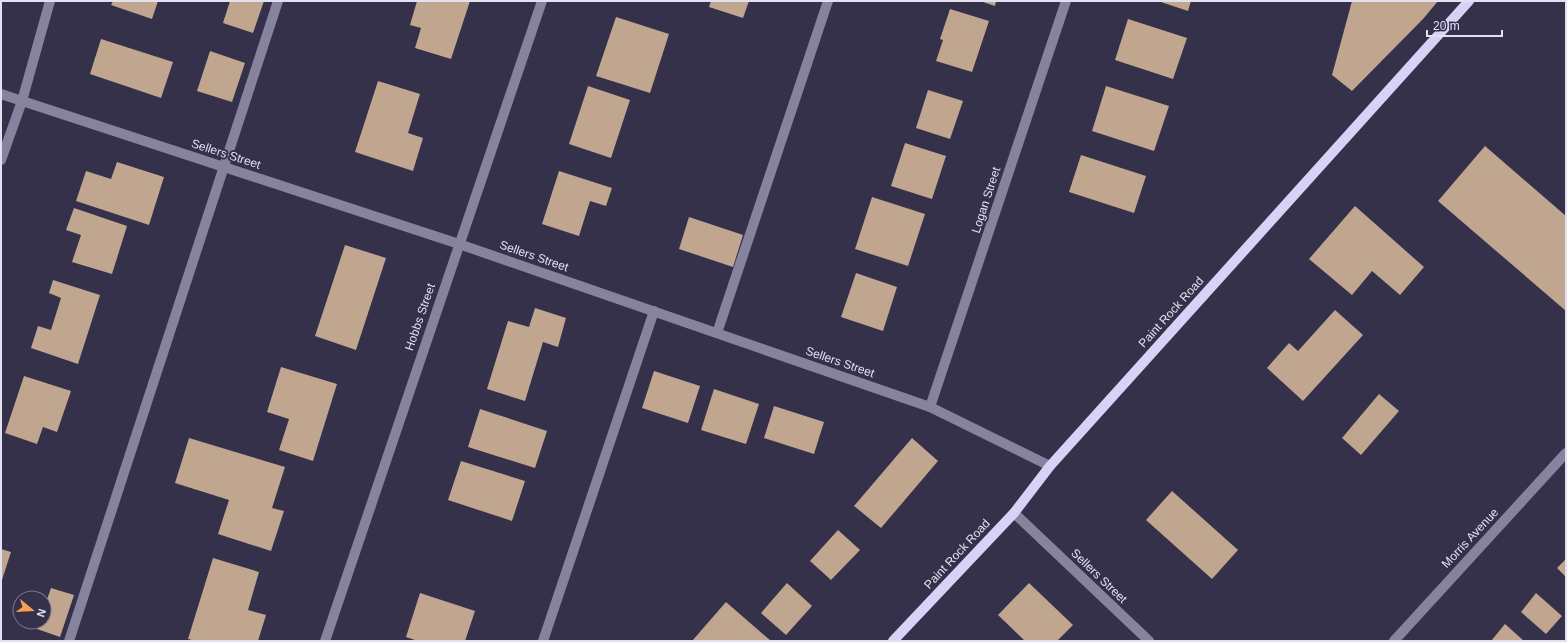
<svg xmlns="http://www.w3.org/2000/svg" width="1567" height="642" viewBox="0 0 1567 642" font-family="Helvetica,sans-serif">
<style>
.building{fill:#c0a58f}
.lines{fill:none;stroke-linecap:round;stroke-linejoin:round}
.minor{stroke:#86839f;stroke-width:10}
.major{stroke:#d7d3f6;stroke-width:10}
.labels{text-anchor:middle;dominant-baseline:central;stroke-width:4;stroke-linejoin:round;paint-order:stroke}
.street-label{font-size:12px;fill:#e2e1f1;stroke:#35314b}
</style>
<rect width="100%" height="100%" fill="#35314b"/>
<g class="building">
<polygon points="113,1 158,1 152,19 111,5"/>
<polygon points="230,1 264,1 253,33 223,23"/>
<polygon points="417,1 470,1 451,59 415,48 421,28 410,25"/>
<polygon points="711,1 749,1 743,18 709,7"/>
<polygon points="980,1 996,1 995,6"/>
<polygon points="1158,1 1191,1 1188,11"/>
<polygon points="1352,1 1438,1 1423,19 1352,91 1332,75"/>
<polygon points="950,9 989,21 972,72 936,61 943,40 940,39"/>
<polygon points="616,17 669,34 650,93 596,76"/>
<polygon points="1128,19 1187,38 1173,79 1115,60"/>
<polygon points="101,39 173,62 161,98 90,74"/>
<polygon points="210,51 245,63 232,102 197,91"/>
<polygon points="378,81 420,94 408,133 423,138 413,171 355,152"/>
<polygon points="588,86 630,100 611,158 569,144"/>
<polygon points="1106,86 1169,106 1154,151 1092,131"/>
<polygon points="928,90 963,101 950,139 916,128"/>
<polygon points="905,143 946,156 932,199 891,186"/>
<polygon points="1485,146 1566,216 1566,311 1438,201"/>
<polygon points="1081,155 1146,176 1134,213 1069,192"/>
<polygon points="117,162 164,177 149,225 76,201 86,171 111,179"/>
<polygon points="559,171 612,188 606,206 590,201 579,236 542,224"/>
<polygon points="872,197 925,214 908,266 855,249"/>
<polygon points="1355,206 1424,267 1400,295 1372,271 1352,295 1309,259"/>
<polygon points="74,208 127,226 112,274 72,262 81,235 66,230"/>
<polygon points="689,217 743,235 733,267 679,249"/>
<polygon points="345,245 386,258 356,350 315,336"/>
<polygon points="856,273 897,287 883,331 841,317"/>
<polygon points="53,280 100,295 78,364 31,348 38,326 51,330 61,298 49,293"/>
<polygon points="535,308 566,318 558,347 543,342 525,401 487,389 508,321 529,327"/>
<polygon points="1335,310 1363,335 1303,401 1267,368 1289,343 1298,351"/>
<polygon points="281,367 337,384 313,461 279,450 289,419 267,412"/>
<polygon points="654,371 700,386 688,423 642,408"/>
<polygon points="24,376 71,391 57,432 43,427 37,444 5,433"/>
<polygon points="714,389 759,404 746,444 701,430"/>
<polygon points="1379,394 1399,411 1361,455 1342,438"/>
<polygon points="774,406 824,422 814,454 764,438"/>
<polygon points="480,409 547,431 535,468 468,447"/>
<polygon points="189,438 285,467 272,508 284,511 271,551 218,534 229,500 175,483"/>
<polygon points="912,438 938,461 881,528 854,506"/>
<polygon points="461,461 525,481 512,521 448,500"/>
<polygon points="1172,491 1238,550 1212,579 1146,520"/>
<polygon points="838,530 860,550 831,580 810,561"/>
<polygon points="1,549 11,552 1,583"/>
<polygon points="213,558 259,572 248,610 266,615 258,641 196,641 188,639"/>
<polygon points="1566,559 1566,577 1557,568"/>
<polygon points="787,583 812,606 786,635 761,613"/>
<polygon points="1029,583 1073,625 1057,641 1025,641 998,615"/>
<polygon points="51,588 74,595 60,637 37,629 39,622 44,622 44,608"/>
<polygon points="420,593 475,611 465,641 418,641 406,637"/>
<polygon points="1536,593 1562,616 1546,634 1521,612"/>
<polygon points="726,602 771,641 692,641"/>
<polygon points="1505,624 1524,641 1491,641"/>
</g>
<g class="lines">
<g class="minor">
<polyline points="1,94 459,244 930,407 1050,466"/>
<polyline points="1,160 22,101 50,1"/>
<polyline points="717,333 828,1"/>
<polyline points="930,407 1066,1"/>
<polyline points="1014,513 1149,641"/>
<polyline points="69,641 278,1"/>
<polyline points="325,641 542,1"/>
<polyline points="543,641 654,311"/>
<polyline points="1394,641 1566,453"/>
</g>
<polyline class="major" points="893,641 1014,513 1050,466 1469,1"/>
</g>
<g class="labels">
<g class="street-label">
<text transform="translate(226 154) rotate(18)">Sellers Street</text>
<text transform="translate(986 200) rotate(-72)">Logan Street</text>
<text transform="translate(534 256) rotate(19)">Sellers Street</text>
<text transform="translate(1171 312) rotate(-48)">Paint Rock Road</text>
<text transform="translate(420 317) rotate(-71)">Hobbs Street</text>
<text transform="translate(840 362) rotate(19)">Sellers Street</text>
<text transform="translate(1470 538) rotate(-47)">Morris Avenue</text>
<text transform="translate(957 554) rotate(-47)">Paint Rock Road</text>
<text transform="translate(1099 576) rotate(44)">Sellers Street</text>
</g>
</g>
<rect width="1567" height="642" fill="none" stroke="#e2e1f1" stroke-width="4"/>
<g transform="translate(32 610) rotate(108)"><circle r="19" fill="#35314b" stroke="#7a778d"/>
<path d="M0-3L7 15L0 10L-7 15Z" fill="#f8a14a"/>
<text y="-6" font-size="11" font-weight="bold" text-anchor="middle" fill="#e2e1f1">N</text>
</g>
<path d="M1427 30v6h75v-6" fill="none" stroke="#e2e1f1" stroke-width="2"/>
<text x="1433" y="30" font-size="12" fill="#e2e1f1" stroke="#35314b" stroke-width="3" paint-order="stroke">20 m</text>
</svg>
